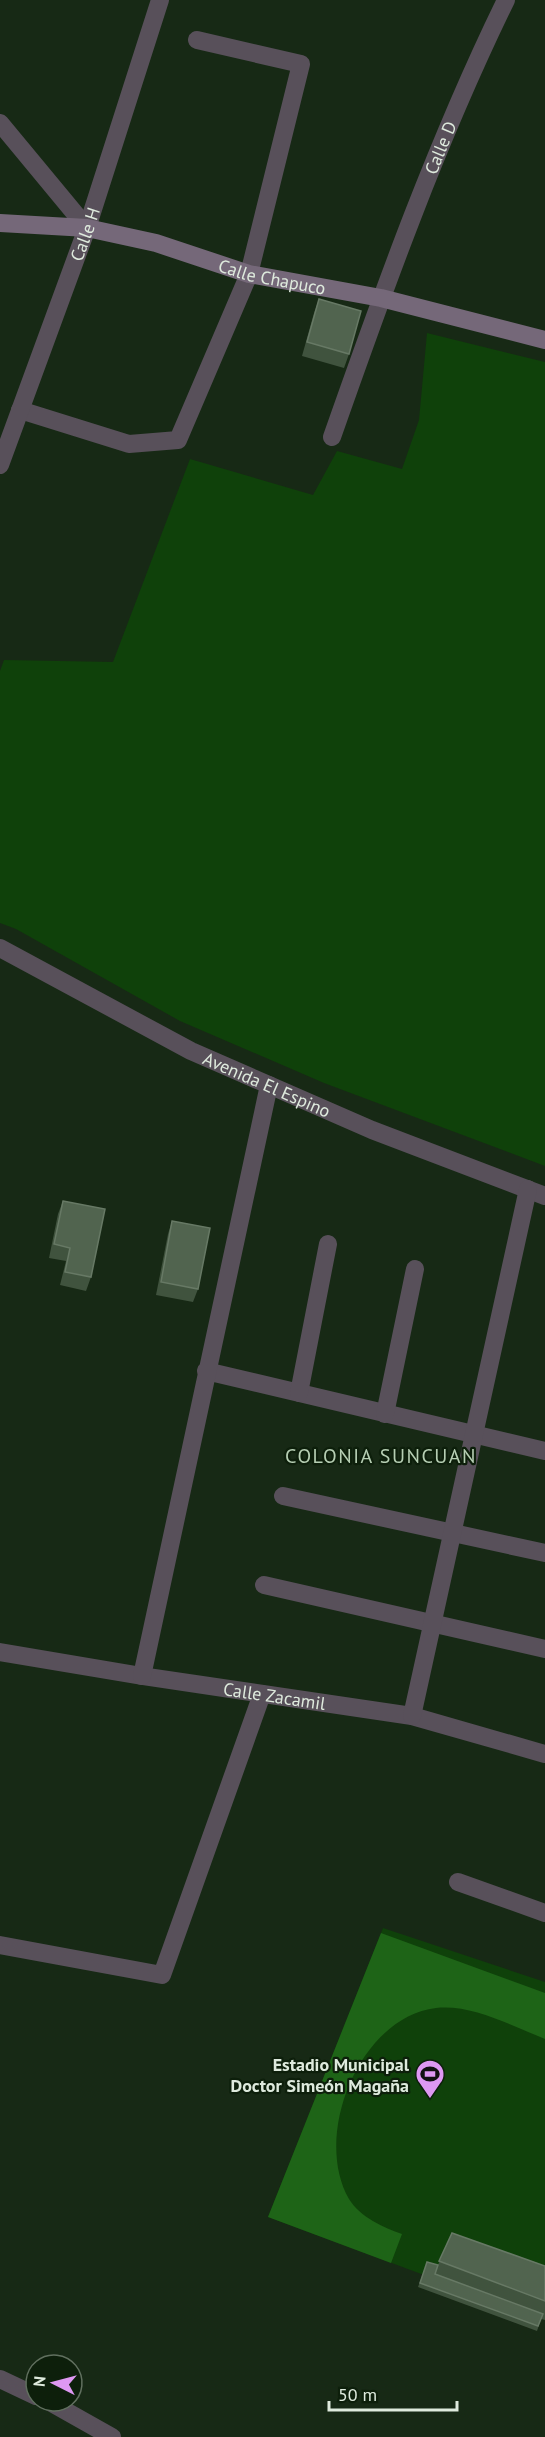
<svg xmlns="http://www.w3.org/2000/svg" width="545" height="2437" viewBox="0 0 545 2437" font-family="'PT Sans',sans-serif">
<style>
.green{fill:#0f410a}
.forest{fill:#1e6417}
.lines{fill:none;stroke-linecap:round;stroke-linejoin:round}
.street{stroke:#58505a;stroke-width:18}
.secondary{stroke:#756879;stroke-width:18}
.wall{fill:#40533e}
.building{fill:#51644f;stroke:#677965;stroke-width:1.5}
.labels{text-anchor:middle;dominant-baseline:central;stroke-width:4.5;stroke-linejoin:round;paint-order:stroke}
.street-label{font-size:18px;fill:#deeadd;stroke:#0d1f0b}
.poi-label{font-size:18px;font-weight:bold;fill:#deeadd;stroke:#0d1f0b;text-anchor:end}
.neighbourhood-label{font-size:20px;letter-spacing:1.5px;fill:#b6ceb3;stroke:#0d1f0b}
</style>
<rect width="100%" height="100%" fill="#172915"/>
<g class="green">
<polygon points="427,333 545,362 545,1166 324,1083 180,1021 16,929 0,923 0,671 4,660 113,662 190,459 313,495 337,451 402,469 419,420"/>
<polygon points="383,1928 545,1982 545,2320 268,2217"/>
</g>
<path class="forest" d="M 381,1933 L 545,1993 L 545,2039 C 512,2026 472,2004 436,2008 C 360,2017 312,2135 349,2199 C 360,2217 384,2228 402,2234 L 391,2263 L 268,2217 Z"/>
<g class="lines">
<g class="street">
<polyline points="0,123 87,228"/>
<polyline points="20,410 129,444 178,440 249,274 301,64 197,40"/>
<path id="s1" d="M 332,437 C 384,289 437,141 506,0"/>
<path id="s2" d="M 0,465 L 87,228 L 160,0"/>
<path id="s3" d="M 0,948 L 191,1051 L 372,1130 L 545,1196"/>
<polyline points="206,1371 545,1451"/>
<polyline points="299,1393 328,1244"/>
<polyline points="385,1414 415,1269"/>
<polyline points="283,1496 545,1553"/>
<polyline points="264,1585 545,1649"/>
<path id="s4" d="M 0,1652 L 142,1676 L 412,1716 L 545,1754"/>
<polyline points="142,1676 269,1085"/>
<polyline points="412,1716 528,1189"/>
<polyline points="458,1882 545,1913"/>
<polyline points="0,1945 162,1975 262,1694"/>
<polyline points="0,2379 36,2396"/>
<polyline points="48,2401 112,2437"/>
</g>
<path class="secondary" id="s5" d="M 0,223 L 87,228 L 156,243 L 249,274 L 381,298 L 545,340"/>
</g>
<g class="wall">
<polygon points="319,299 349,354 344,368 302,356 314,313"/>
<polygon points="63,1201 91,1277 86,1291 60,1285 66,1261 49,1258 58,1214"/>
<polygon points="172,1221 198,1289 193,1302 156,1295 168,1234"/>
<polygon points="452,2233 545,2266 545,2320 541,2319 537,2331 418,2287 427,2262 438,2265"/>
</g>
<g class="building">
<polygon points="319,299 361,311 349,354 307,342"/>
<polygon points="63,1201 105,1209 91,1277 65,1272 70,1248 54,1244"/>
<polygon points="172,1221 210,1228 198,1289 161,1282"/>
<polygon points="452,2233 545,2266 545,2301 439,2261"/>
<polygon points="427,2262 438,2265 435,2274 543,2314 538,2326 420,2283"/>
</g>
<defs>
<g id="stadium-pin" transform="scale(1.5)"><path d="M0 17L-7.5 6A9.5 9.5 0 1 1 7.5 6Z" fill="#de98f2" stroke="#0d1f0b"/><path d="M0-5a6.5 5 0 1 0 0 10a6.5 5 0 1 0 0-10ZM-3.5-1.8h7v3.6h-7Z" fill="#111"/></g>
</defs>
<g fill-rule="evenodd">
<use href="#stadium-pin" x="430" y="2074"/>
</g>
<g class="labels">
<g class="street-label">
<text stroke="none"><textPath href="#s1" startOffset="309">Calle D</textPath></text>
<text stroke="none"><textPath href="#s2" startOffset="246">Calle H</textPath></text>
<text stroke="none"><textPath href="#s5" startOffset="279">Calle Chapuco</textPath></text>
<text stroke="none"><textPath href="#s3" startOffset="300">Avenida El Espino</textPath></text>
<text stroke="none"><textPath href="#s4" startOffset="278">Calle Zacamil</textPath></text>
</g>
<g class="poi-label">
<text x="409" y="2064">Estadio Municipal<tspan x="409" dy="21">Doctor Simeón Magaña</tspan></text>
</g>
<g class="neighbourhood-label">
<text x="381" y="1456">COLONIA SUNCUAN</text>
</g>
</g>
<g transform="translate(54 2383) rotate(276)"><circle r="28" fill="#0d1f0b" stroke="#61705f" stroke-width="1.5"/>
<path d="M0-4.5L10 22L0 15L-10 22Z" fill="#de98f2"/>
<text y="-9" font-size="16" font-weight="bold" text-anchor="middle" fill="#deeadd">N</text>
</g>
<path d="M329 2401v9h128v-9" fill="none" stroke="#deeadd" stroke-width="3"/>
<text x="338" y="2401" font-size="18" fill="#deeadd" stroke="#0d1f0b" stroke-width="4.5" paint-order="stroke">50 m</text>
</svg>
